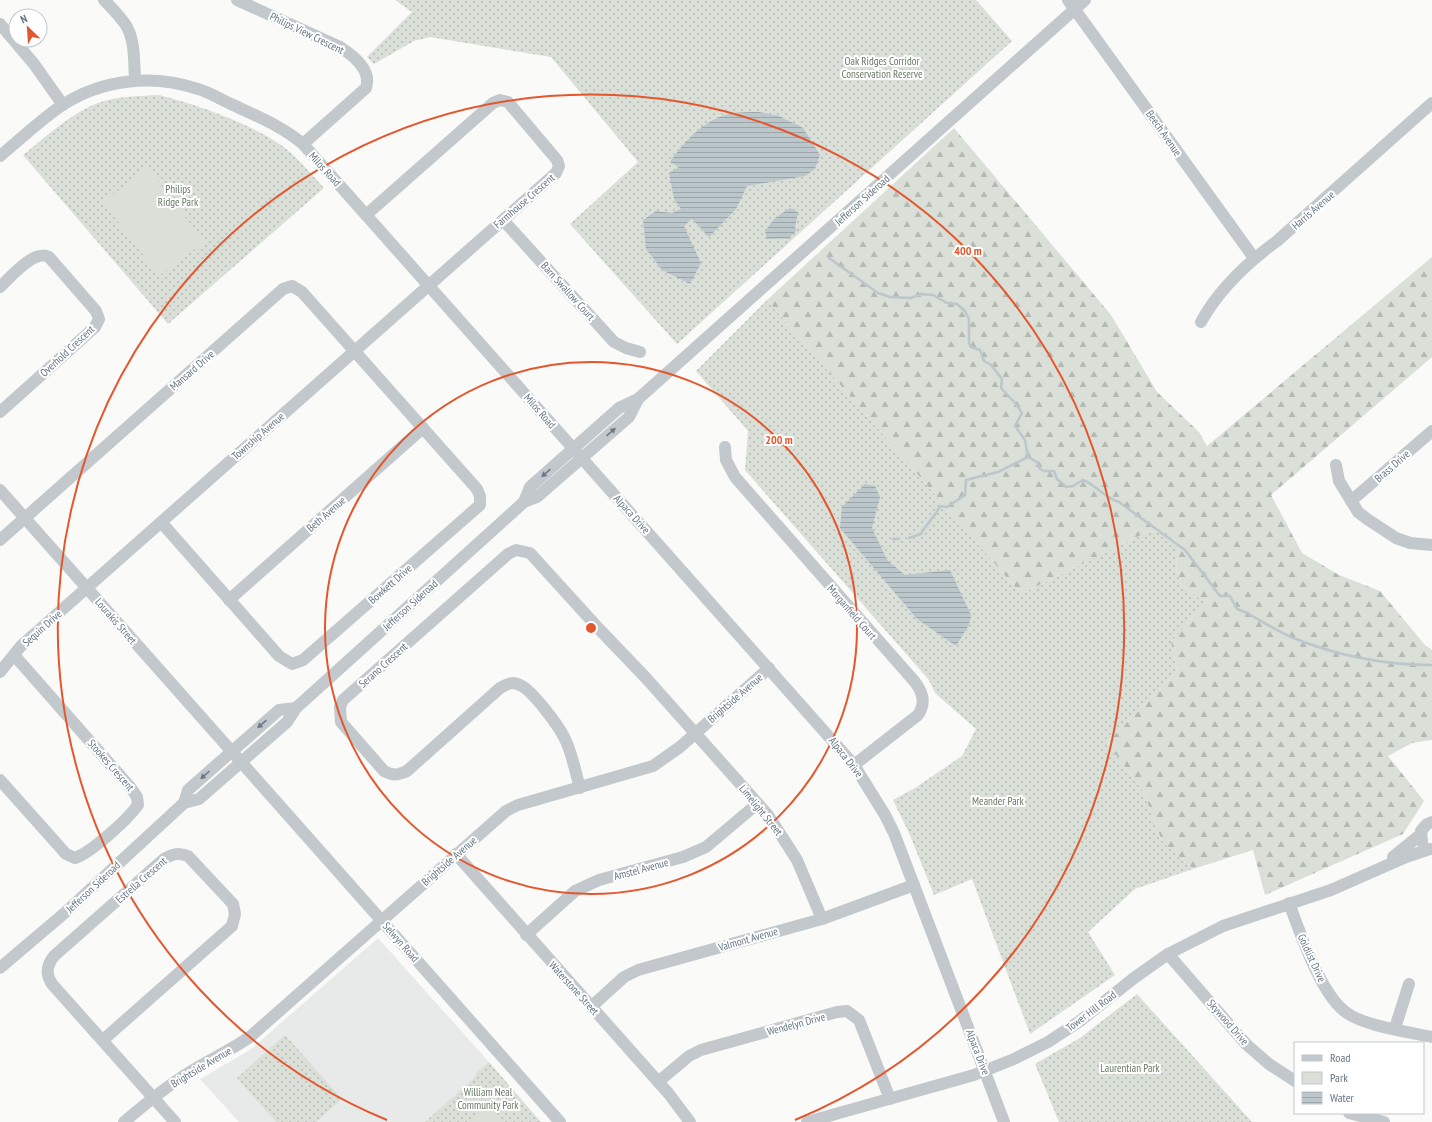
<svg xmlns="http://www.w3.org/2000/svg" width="1432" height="1122" viewBox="0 0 1432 1122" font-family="'PT Sans Narrow',sans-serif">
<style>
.built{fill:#e8e9e9}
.green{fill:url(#green-dots)}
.forest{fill:url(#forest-firs)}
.pitch{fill:#dadfd7}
.water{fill:url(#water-rules)}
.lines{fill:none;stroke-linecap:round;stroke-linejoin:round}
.stream{stroke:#bbc7cb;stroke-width:2.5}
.minor{stroke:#c3c8cc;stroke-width:12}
.oneway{fill:#6a7a87}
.ring{fill:none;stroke:#e4572e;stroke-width:2}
.labels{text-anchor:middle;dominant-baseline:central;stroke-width:4;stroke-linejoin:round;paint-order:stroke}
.street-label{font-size:11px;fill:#657683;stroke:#fff}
.park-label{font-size:11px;fill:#687a64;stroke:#fff}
.centre{fill:#e4572e;stroke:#fff;stroke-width:2}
.ring-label{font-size:12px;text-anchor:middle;font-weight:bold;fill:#e4572e;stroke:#fff;stroke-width:4;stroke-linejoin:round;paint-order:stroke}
</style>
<defs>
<pattern id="green-dots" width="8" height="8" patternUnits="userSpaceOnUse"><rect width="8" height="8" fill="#dadfd7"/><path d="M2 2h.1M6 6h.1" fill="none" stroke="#b4b9b4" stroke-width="1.8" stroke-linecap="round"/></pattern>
<pattern id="forest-firs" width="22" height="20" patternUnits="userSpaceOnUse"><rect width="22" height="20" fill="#dadfd7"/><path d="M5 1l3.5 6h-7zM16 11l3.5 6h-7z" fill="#b4b9b4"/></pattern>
<pattern id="water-rules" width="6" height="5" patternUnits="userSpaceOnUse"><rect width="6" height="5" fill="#bbc7cb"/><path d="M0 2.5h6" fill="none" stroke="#9ca6aa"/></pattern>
</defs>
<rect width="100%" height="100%" fill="#fafaf8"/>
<polygon class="built" points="378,938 489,1062 477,1072 473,1079 425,1122 239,1122 200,1079 250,1050"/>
<g class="green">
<polygon points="395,0 976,0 1012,41 677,344 570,224 638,162 551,57 430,37 414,41 374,64 367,57 412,12"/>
<path d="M 159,95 C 198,105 253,124 285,148 C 300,160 311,174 324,188 L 168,324 L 23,155 C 47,136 72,112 101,102 C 120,96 139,96 159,95 Z"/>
<polygon points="767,300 1021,594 1149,531 1168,532 1178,543 1176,568 1181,584 1206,603 1171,642 1177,671 1107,743 1143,791 1162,841 1193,869 1135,889 1088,932 1115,975 1030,1034 972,879 934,895 909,833 893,800 915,788 962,756 976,729 935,693 929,680 745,470 748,431 696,371"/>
<polygon points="1137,994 1252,1122 1059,1122 1035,1064 1080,1038"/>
<polygon points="285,1035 342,1099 316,1122 276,1122 237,1078"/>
<polygon points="489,1062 541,1122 425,1122 473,1079 477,1072"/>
</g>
<polygon class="forest" points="954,128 1111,315 1157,392 1199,432 1207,446 1432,257 1432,357 1271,495 1302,553 1339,575 1380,591 1425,645 1432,650 1432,740 1412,743 1388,756 1424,801 1403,834 1265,895 1253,850 1193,869 1162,841 1143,791 1107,743 1177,671 1171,642 1206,603 1181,584 1176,568 1178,543 1168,532 1149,531 1021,594 767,300"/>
<g class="pitch">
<polygon points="148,168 204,242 159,276 103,202"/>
<polygon points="487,1107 500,1122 470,1122"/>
</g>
<g class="water">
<path d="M 759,112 L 779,116 L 803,128 L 820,155 L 815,169 L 805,176 L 747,186 L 736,209 L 709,237 L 692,219 L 684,226 L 701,263 L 690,284 L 662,270 L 646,249 L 643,220 L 656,211 L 672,213 L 681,209 L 674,199 L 669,173 L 679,167 L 670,162 C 685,140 707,117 734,113 C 742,112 751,112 759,112 Z"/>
<path d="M 790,208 L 798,212 L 795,227 L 796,231 L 788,239 C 781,237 775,240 767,239 L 765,231 L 775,218 Z"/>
<polygon points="865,484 875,486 880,497 872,528 887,560 905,575 950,570 971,615 969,625 956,646 917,619 840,528 842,507"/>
</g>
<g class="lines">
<g class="stream">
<polyline points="829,258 878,293 890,297 911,298 921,294 933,295 947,303 957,304 965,311 969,319 969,343 971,347 980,350 984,361 991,365 1002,379 1001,388 1016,404 1022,413 1015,426 1025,440 1028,457"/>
<path d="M 1028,457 L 1037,462 L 1040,469 L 1044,471 L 1054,471 L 1057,479 L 1066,487 L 1073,486 L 1083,480 C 1096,485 1105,498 1119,502 L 1185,550 L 1220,596 L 1230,596 L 1237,609 L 1245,612 C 1260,620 1275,630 1291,637 C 1335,655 1385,665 1432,665"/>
<path d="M 909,538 L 921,534 C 926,524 935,517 940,506 L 947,507 L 965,495 L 966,480 L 998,472 L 1028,457"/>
<polyline points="893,539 899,539"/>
</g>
<g class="minor">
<path d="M 104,0 C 112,8 121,17 127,27 C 135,42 134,62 135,79"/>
<path d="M 237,0 L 340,47 C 354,56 372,70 366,88 L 303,144"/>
<polyline points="1068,0 1254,258"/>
<polyline points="0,24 34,64 63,105"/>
<path d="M 0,156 C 21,139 41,119 64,104 C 104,79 153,74 198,89 C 209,92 220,99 231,104 C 256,116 282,126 303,144 L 854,765 L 885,815 L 894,833 L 1004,1122"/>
<polyline points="503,220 614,342 626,348 640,352"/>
<path d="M 0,287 C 11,277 34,249 49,257 L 96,311 L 99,319 L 95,327 L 0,412"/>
<path d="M 1201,322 C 1219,289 1247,263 1277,241 L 1432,103"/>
<path d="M 725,447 L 726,460 L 735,477 L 915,682 C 923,693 926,703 918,715 L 854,765"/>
<polyline points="1336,465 1339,481 1358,512 1367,519 1396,538 1410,543 1432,545"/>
<polyline points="0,490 560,1122"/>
<polyline points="1351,501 1432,431"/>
<polyline points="524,502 530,487 619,408 638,399 1085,0"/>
<polyline points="0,540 283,289 292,286 302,292 477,489 480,496 480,505 303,660 292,664 279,656 161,522"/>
<polyline points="229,600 423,428"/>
<polyline points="0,672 21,646 556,173 559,166 557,160 508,102 500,100 493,103 366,215"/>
<path d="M 0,780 L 66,854 L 75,858 C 92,852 127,820 138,805 L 137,797 L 131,788 L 14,655"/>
<path d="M 580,788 C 575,771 572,752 564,737 C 558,725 532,690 520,685 C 513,681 507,684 500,688 L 407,771 C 398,775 393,776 384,771 L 341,722 L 340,707 L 343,700 L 508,554 L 516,550 L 530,553 L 600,630 L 646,678 L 768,815 L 797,860 L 822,919"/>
<polyline points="184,803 188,790 279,710 296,708"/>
<polyline points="1422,842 1421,831 1427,824 1432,822"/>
<polyline points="456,854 669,1094 690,1122"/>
<polyline points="1393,857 1420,835"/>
<path d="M 1289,903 C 1300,932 1321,996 1347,1013 C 1365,1026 1409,1032 1432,1037"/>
<polyline points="526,935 575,891 599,880 683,857 706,847 757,804"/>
<polyline points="1168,954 1246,1044 1269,1064 1295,1081"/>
<polyline points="0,968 67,911 184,803 199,799 287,722 296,708 524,502 537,497 629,417 638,399"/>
<polyline points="591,1007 624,977 638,970 822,919 914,885"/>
<polyline points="1395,1028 1409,984"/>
<path d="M 103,1040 L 232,926 L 235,914 L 233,904 L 188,856 C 178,852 173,854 164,859 L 54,956 C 47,965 45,974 52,984 L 175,1122"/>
<polyline points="658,1082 689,1056 701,1050 837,1012 847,1011 859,1020 890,1099"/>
<polyline points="1349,1113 1384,1122"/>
<path d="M 124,1122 C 144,1105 163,1089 185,1075 C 207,1061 230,1051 251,1036 L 506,811 L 518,805 L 653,766 L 680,747 L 769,668"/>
<polyline points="807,1122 974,1075 1014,1059 1048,1042 1080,1021 1134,978 1168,954 1223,926 1331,890 1406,857 1430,849"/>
</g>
</g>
<defs><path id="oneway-solid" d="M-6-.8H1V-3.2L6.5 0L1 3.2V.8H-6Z"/></defs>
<g class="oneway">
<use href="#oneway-solid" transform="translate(611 432) rotate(-41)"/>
<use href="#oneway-solid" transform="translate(546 473) rotate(138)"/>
<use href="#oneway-solid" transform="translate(262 724) rotate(139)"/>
<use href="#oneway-solid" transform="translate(205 775) rotate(138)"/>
</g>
<g class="ring">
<circle cx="591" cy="628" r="266"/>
<path d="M387 1120A533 533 0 1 1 795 1120"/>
</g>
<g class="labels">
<g class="street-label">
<text transform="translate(307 33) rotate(26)">Philips View Crescent</text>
<text transform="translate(1164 133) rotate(55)">Beech Avenue</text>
<text transform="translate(325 169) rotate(48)">Milos Road</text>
<text transform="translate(862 200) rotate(-42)">Jefferson Sideroad</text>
<text transform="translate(524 201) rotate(-41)">Farmhouse Crescent</text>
<text transform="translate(1313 210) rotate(-41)">Harris Avenue</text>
<text transform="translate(568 291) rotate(48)">Barn Swallow Court</text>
<text transform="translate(67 351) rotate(-43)">Overhold Crescent</text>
<text transform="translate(192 370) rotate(-41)">Mansard Drive</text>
<text transform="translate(540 411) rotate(49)">Milos Road</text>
<text transform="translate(258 436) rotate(-41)">Township Avenue</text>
<text transform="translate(1392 466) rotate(-41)">Brass Drive</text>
<text transform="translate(326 514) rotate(-41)">Beth Avenue</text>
<text transform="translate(632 514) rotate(48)">Alpaca Drive</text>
<text transform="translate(390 584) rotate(-41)">Bowkett Drive</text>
<text transform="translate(410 605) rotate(-42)">Jefferson Sideroad</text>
<text transform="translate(852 612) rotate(49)">Morganfield Court</text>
<text transform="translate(116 621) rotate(49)">Lourakis Street</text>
<text transform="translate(42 628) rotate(-42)">Sequin Drive</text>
<text transform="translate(383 665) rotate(-42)">Serano Crescent</text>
<text transform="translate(735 698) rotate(-41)">Brightside Avenue</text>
<text transform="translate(846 757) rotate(52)">Alpaca Drive</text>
<text transform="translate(111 765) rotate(49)">Stookes Crescent</text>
<text transform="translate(761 810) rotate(51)">Limelight Street</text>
<text transform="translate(449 861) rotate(-41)">Brightside Avenue</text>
<text transform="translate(641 869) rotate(-15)">Amstel Avenue</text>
<text transform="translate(141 880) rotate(-41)">Estrella Crescent</text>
<text transform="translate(93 887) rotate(-43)">Jefferson Sideroad</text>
<text transform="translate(748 939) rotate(-16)">Valmont Avenue</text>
<text transform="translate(401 942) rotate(49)">Selwyn Road</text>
<text transform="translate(1312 958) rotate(65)">Goldlist Drive</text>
<text transform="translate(574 988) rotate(48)">Waterstone Street</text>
<text transform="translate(1091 1011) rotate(-37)">Tower Hill Road</text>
<text transform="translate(1228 1022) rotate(49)">Skywood Drive</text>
<text transform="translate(796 1024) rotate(-15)">Wendelyn Drive</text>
<text transform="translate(978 1052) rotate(69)">Alpaca Drive</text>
<text transform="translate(201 1067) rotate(-31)">Brightside Avenue</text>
</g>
<g class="park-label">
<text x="882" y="61">Oak Ridges Corridor<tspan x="882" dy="13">Conservation Reserve</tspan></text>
<text x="178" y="189">Philips<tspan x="178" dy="13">Ridge Park</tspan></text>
<text x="998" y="801">Meander Park</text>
<text x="1130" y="1068">Laurentian Park</text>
<text x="488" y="1092">William Neal<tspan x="488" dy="13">Community Park</tspan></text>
</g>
</g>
<circle cx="591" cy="628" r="6" class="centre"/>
<g class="ring-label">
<text x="968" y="255">400 m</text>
<text x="779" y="444">200 m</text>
</g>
<rect x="1294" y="1042" width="130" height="72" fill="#ffffff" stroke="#c1c8cd"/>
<rect x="1302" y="1055" width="20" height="6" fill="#c3c8cc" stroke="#c1c8cd"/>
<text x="1330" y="1062" font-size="12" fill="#657683">Road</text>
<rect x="1302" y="1072" width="20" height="12" fill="#dadfd7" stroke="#c1c8cd"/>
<text x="1330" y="1082" font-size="12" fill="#657683">Park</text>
<rect x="1302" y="1092" width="20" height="12" fill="url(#water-rules)" stroke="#c1c8cd"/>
<text x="1330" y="1102" font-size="12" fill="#657683">Water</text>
<g transform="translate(28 28) rotate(335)"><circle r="19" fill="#ffffff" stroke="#c1c8cd"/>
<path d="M0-3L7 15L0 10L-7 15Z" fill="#e4572e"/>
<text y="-6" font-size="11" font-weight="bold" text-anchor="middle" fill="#657683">N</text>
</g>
</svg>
